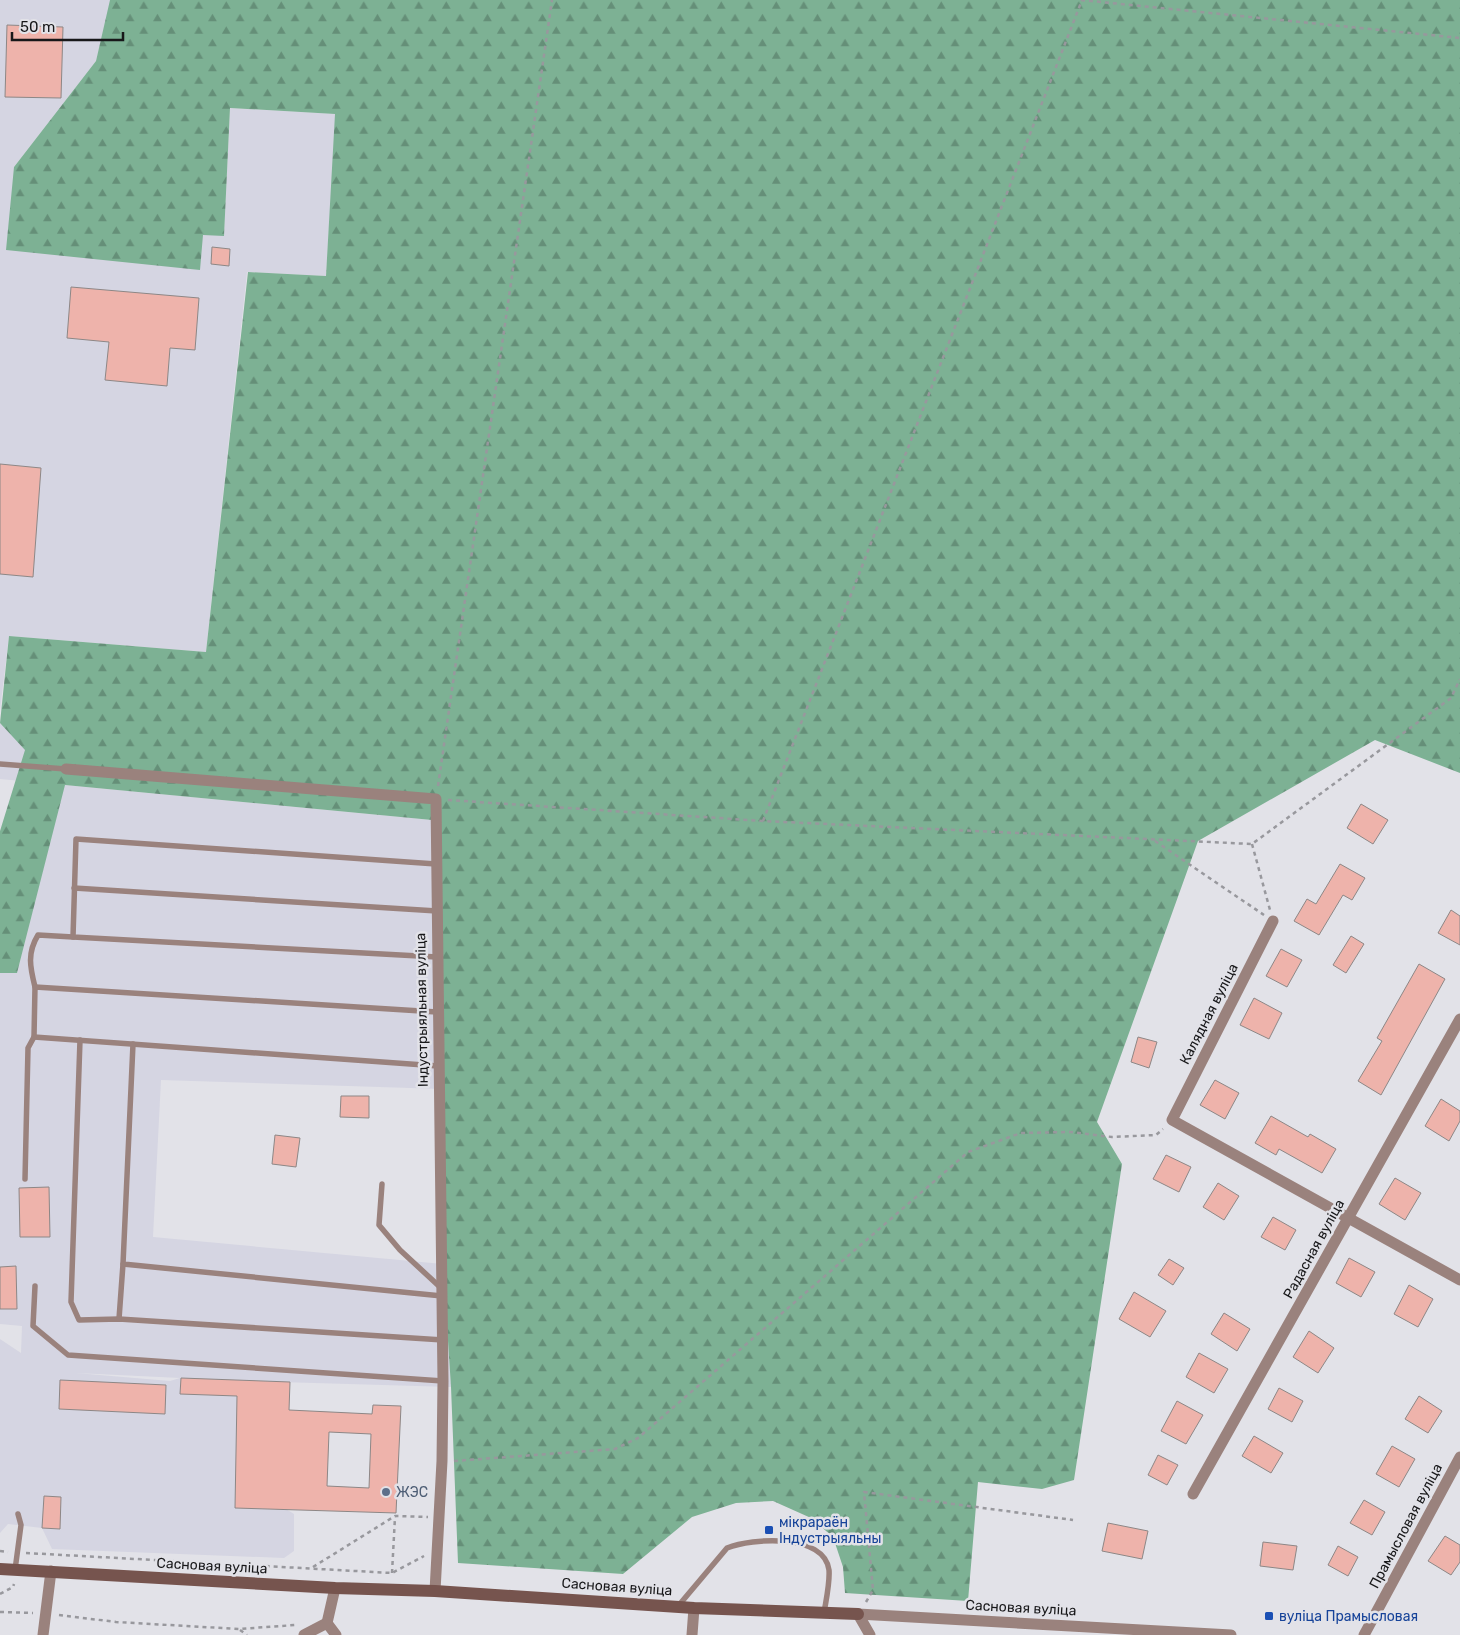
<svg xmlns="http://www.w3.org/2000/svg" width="1460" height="1635" viewBox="0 0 1460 1635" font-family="Rubik,sans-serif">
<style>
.built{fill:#d5d5e2;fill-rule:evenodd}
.forest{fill:url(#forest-firs)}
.building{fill:#eeb3ab;stroke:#8d8786;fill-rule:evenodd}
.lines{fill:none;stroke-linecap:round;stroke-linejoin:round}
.path{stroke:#98989d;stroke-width:2.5;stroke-dasharray:4 4;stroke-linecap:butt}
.lane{stroke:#9a827d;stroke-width:5.5}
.street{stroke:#9a827d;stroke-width:11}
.secondary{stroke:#76544e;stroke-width:12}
.service-dot{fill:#5c6f8a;stroke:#e2e2e8;stroke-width:2}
.transit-dot{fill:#1a4fb4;stroke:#e2e2e8;stroke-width:2}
.labels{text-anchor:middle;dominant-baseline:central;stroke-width:5;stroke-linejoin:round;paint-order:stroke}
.street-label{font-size:14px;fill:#171719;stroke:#e2e2e8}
.service-label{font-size:14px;fill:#4e5e75;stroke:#e2e2e8;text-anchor:start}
.transit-label{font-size:14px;fill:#164399;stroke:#e2e2e8;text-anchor:start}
</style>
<defs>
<pattern id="forest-firs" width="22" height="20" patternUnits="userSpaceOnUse" patternTransform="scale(1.25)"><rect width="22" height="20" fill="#7db194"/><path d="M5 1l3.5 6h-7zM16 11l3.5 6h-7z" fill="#658f78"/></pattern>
</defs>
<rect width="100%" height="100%" fill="#e2e2e8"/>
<g class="built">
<polygon points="0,0 111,0 96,61 14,167 203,235 224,235 230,108 336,114 326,276 247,272 206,652 9,636 0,710"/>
<path d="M 0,723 L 25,749 L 65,785 L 432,820 L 442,1089 L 161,1080 L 153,1237 L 443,1264 L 451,1387 L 280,1382 L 286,1509 L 294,1514 L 294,1551 L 284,1558 L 52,1549 L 42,1528 L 8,1524 L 0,1533 L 0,1339 L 21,1353 L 22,1326 L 0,1324 L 0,973 L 17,973 L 64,785 L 0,779 ZM 76,1373 L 180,1378 L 170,1381 Z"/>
</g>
<polygon class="forest" points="110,0 1460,0 1460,773 1375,740 1198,841 1097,1122 1122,1164 1074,1480 1042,1489 978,1482 968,1601 845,1593 843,1567 833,1537 811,1518 773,1501 736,1503 692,1517 623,1574 458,1563 451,1387 443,1264 432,820 65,785 17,973 0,973 0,831 25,750 0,723 9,636 206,652 248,272 326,276 335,114 230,108 224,236 203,235 200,270 6,250 14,167 96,61"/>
<g class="building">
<polygon points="7,25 63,27 61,98 5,97"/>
<polygon points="212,247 230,249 229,266 211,264"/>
<polygon points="71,287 199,298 195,350 170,348 167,386 105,380 109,342 67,338"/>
<polygon points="0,464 41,468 33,577 0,574"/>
<polygon points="1361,804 1388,820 1373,844 1347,828"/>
<polygon points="1340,864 1365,878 1352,900 1343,895 1319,935 1294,921 1307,899 1316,904"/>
<polygon points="1451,910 1460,916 1460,945 1438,933"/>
<polygon points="1351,936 1364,944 1346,973 1333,965"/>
<polygon points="1281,949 1302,960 1287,987 1266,976"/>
<polygon points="1419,964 1445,979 1381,1095 1358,1081 1382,1041 1377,1038"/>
<polygon points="1254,998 1282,1013 1269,1039 1240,1025"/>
<polygon points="1138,1037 1157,1042 1149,1068 1131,1062"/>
<polygon points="1215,1080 1239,1093 1225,1119 1200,1105"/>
<polygon points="341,1096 369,1096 369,1118 340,1117"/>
<polygon points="1441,1099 1460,1111 1460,1121 1449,1141 1425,1126"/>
<polygon points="1271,1116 1308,1137 1310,1134 1336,1149 1322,1173 1279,1149 1276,1155 1255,1143"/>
<polygon points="275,1135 300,1138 296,1167 272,1164"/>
<polygon points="1166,1155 1191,1167 1179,1192 1153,1179"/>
<polygon points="1395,1178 1421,1193 1405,1220 1379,1204"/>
<polygon points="1218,1183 1239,1196 1224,1220 1203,1207"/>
<polygon points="49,1187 50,1237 20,1237 19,1188"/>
<polygon points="1273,1217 1296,1230 1285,1250 1261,1237"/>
<polygon points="1349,1258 1375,1272 1361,1297 1336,1283"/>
<polygon points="1169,1259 1184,1268 1173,1285 1158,1275"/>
<polygon points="16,1266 17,1309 0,1309 0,1267"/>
<polygon points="1409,1285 1433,1299 1418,1327 1394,1314"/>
<polygon points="1134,1292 1166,1311 1150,1337 1119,1319"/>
<polygon points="1224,1313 1250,1329 1237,1351 1211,1334"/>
<polygon points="1309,1331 1334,1348 1318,1373 1293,1357"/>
<polygon points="1199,1353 1228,1369 1214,1393 1186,1377"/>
<path d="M 181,1378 L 290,1382 L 289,1410 L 372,1414 L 373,1405 L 401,1406 L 396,1513 L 235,1508 L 237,1396 L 180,1394 ZM 329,1432 L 371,1434 L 369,1488 L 327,1486 Z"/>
<polygon points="60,1380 166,1385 165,1414 59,1409"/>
<polygon points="1279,1388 1303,1401 1292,1422 1268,1409"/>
<polygon points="1419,1396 1442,1411 1428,1433 1405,1419"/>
<polygon points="1177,1401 1203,1415 1186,1444 1161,1431"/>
<polygon points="1254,1436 1283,1453 1271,1473 1242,1456"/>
<polygon points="1392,1446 1415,1459 1399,1487 1376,1474"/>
<polygon points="1158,1455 1178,1465 1167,1485 1148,1475"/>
<polygon points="44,1496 61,1497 60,1529 42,1528"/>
<polygon points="1364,1500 1385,1512 1372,1535 1350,1523"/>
<polygon points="1108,1523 1148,1531 1142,1559 1102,1551"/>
<polygon points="1445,1536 1460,1545 1460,1562 1451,1575 1428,1561"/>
<polygon points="1263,1542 1297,1546 1293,1570 1260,1566"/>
<polygon points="1338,1546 1358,1557 1348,1576 1328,1565"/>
</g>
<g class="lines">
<g class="path">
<polyline points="1081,0 1460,38"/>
<polyline points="438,786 552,0"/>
<polyline points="448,800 763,821 1252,844 1451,698 1460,679"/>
<polyline points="763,821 1082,0"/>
<polyline points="1155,841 1264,915"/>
<polyline points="1252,844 1270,910"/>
<polyline points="454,1461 615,1449 638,1438 968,1152 1021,1133 1070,1132 1112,1137 1156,1135 1163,1129"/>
<polyline points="0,1551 8,1552"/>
<polyline points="26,1553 392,1573 424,1556"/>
<polyline points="313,1567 395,1516 428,1517"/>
<polyline points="392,1573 395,1517"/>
<polyline points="0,1594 13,1587 14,1584"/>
<polyline points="866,1602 873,1590 864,1492 1073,1520"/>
<polyline points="0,1612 33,1613"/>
<polyline points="59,1615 116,1622 239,1629 295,1625"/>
<polyline points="240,1630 247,1635"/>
</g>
<g class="lane">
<polyline points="0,764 66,769"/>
<polyline points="436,864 76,839 73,937 437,957"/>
<polyline points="74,888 437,911"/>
<path d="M 35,987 C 30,967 27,953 38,935 L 73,937"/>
<polyline points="34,1037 438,1066"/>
<polyline points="80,1040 71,1302 79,1320 119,1319 443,1340"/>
<polyline points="133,1044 123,1264 442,1296"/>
<polyline points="25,1179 28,1048 34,1037 35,987 437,1012"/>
<polyline points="382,1184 379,1225 400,1250 440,1287"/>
<polyline points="35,1286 33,1326 68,1355 443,1381"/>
<polyline points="119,1319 123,1264"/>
<polyline points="15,1570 21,1525 18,1514"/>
<path d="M 679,1605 L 727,1548 C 752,1538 824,1533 829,1570 C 830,1583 826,1600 824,1613"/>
</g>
<g class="street">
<polyline points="66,769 436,799 443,1381 442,1461 435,1591"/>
<polyline points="1273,921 1172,1120 1460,1280"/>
<polyline points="1193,1494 1460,1019"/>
<polyline points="858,1614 1231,1635"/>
<polyline points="858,1614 870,1635"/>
<polyline points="327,1623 335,1588"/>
<polyline points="43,1635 51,1571"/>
<polyline points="304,1635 327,1623 336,1635"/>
<polyline points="692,1635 694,1608"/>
<polyline points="1364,1635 1460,1457"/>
</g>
<polyline class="secondary" points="0,1569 335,1588 435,1591 694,1608 858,1614"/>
</g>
<circle class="service-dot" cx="386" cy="1492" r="5"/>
<g class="transit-dot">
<rect x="764" y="1525" width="10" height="10" rx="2.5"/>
<rect x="1264" y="1611" width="10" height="10" rx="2.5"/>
</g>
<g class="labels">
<g class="street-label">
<text transform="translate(422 1010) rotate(-91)">Індустрыяльная вуліца</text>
<text transform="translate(1209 1014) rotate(-63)">Калядная вуліца</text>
<text transform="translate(1314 1249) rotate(-61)">Радасная вуліца</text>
<text transform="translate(1406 1526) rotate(-62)">Прамысловая вуліца</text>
<text transform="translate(212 1566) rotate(3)">Сасновая вуліца</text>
<text transform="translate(617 1587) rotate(4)">Сасновая вуліца</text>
<text transform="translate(1021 1608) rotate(3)">Сасновая вуліца</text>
</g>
<g class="service-label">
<text x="396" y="1492">ЖЭС</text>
</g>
<g class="transit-label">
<text x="779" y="1522">мікрараён<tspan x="779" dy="16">Індустрыяльны</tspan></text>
<text x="1279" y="1616">вуліца Прамысловая</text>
</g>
</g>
<path d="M12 32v8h111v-8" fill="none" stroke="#171719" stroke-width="2.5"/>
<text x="20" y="32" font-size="15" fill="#171719" stroke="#e2e2e8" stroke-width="4" paint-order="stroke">50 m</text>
</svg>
